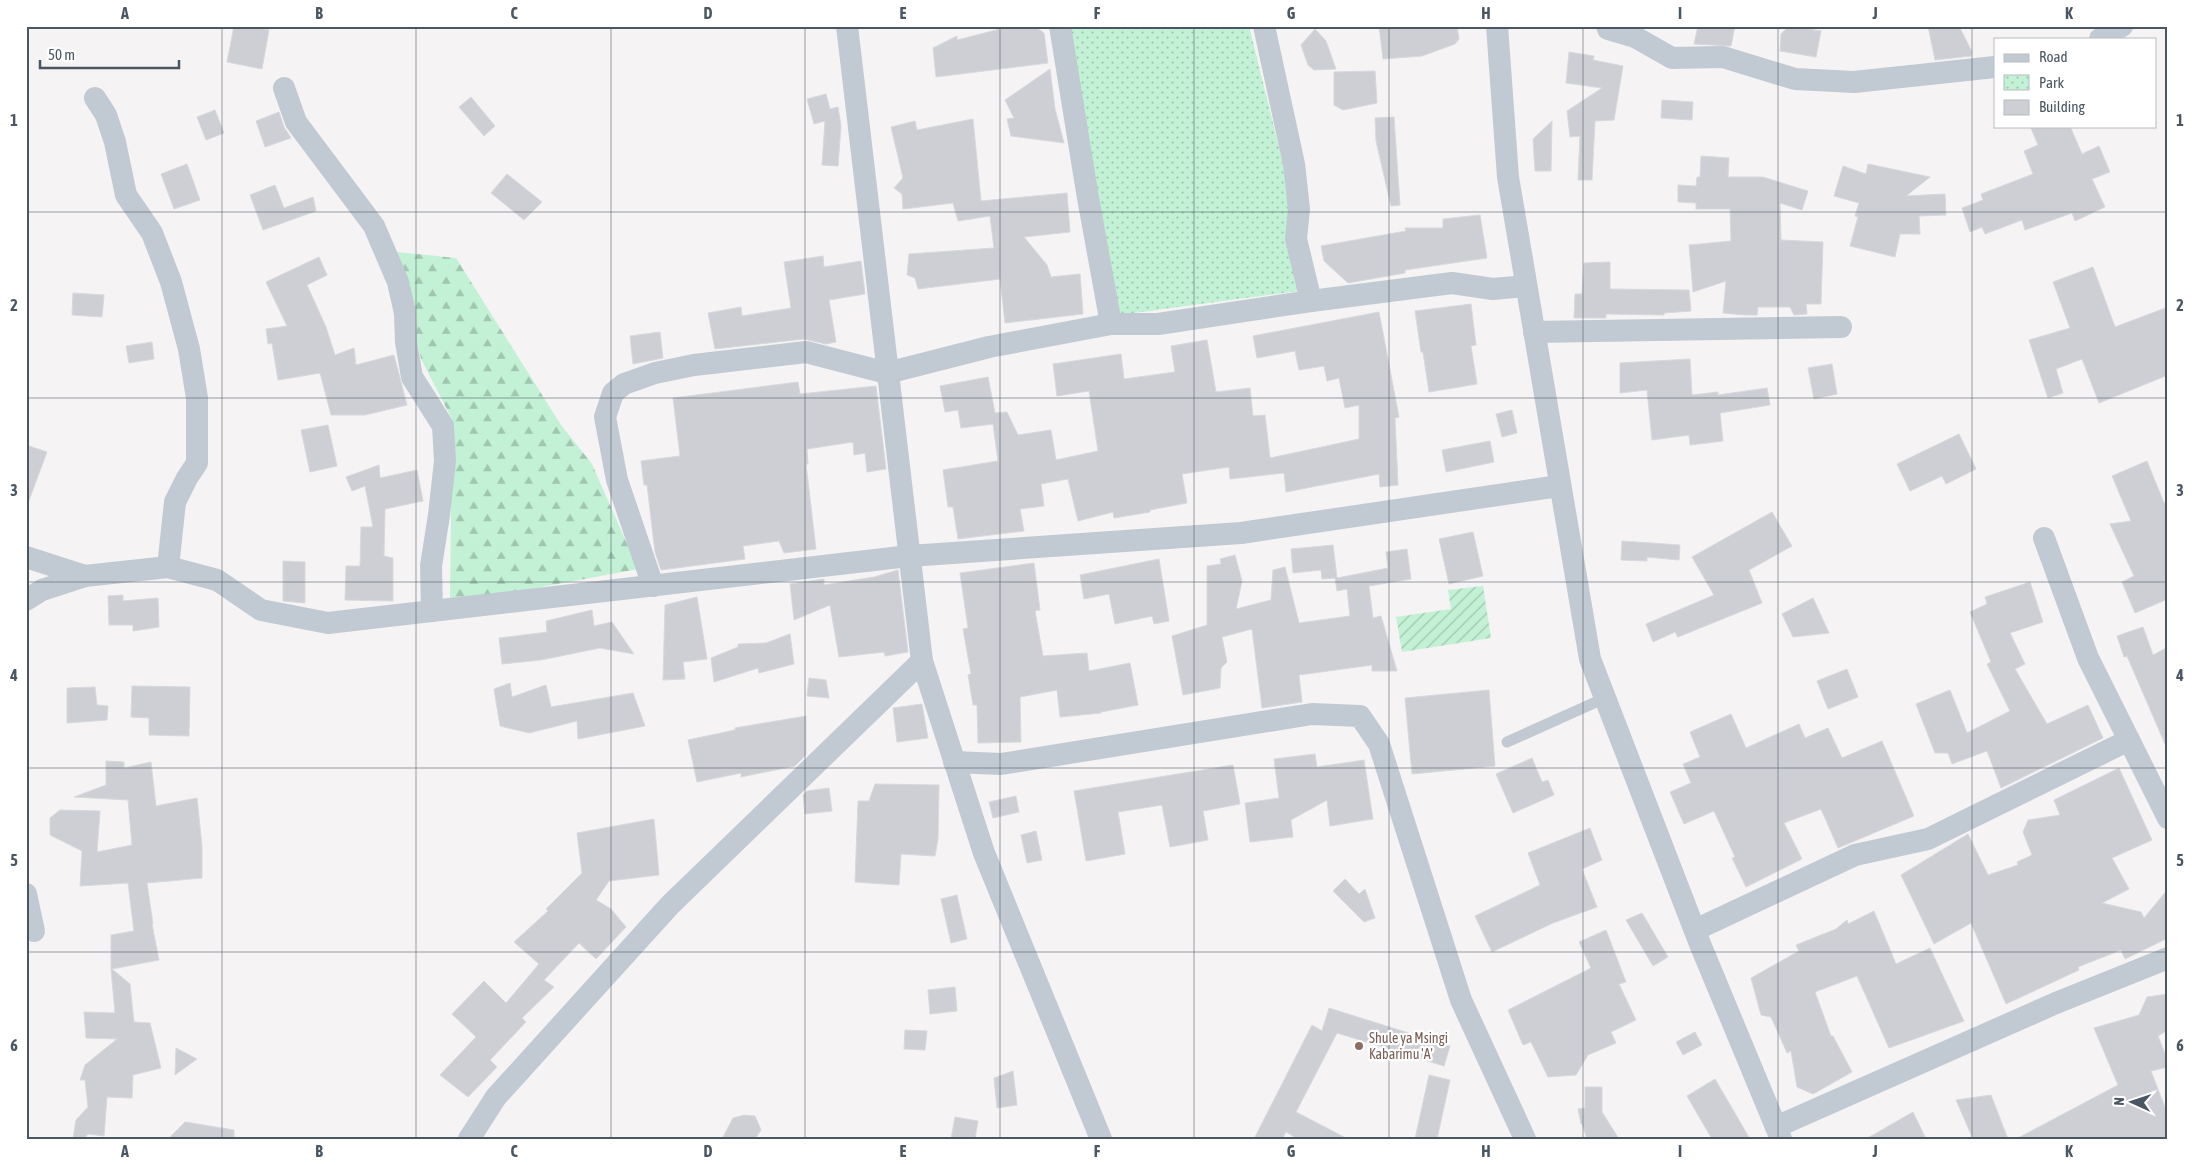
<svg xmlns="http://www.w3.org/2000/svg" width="2194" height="1165" viewBox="0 0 2194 1165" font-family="'Asap Condensed',sans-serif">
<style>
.forest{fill:url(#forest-firs)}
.park{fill:url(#park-dots)}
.garden{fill:url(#garden-furrows)}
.building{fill:#cdcfd5;stroke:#d7d9de}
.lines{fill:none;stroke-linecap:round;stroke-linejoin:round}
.lane{stroke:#c1cad2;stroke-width:11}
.street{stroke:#c1cad2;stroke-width:22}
.grid{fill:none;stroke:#4a5661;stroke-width:1;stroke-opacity:0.55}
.education-dot{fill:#8d6e63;stroke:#fff;stroke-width:2}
.labels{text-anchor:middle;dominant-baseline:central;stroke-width:4.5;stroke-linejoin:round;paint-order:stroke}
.education-label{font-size:14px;fill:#785e54;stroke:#fff;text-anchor:start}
.neatline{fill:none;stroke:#4a5661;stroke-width:2}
.grid-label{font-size:16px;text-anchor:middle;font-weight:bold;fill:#4a5661}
</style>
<defs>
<pattern id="forest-firs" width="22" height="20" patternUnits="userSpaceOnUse" patternTransform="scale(1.25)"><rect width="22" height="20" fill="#c3f1d5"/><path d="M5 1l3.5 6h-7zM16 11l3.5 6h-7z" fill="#a0c6b0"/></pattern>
<pattern id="park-dots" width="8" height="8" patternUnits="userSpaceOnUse" patternTransform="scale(1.25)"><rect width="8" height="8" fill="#c3f1d5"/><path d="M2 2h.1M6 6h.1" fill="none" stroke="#a0c6b0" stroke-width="1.8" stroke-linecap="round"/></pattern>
<pattern id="garden-furrows" width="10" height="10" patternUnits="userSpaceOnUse" patternTransform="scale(1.25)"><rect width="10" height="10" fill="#c3f1d5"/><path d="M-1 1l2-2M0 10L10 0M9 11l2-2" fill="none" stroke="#a0c6b0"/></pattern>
</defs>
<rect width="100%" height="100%" fill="#f5f3f3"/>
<polygon class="forest" points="397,252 456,258 561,425 592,464 638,569 450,604 452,419 421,359"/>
<polygon class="park" points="1067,26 1249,26 1314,289 1119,315"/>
<polygon class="garden" points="1483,586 1491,638 1402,652 1396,617 1451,609 1448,590"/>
<g class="building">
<polygon points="234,26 248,26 269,30 262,69 227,62"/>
<polygon points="1012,26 1034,26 1044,33 1048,63 936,77 933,48 957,36 957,40"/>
<polygon points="1379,26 1457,26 1459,39 1455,44 1422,56 1383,59"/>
<polygon points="1698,26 1735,26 1731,46 1694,44"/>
<polygon points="1789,26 1821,31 1816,57 1780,51 1781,34"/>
<polygon points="1928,26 1959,26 1972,52 1971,56 1935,60"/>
<polygon points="1315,29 1326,41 1336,69 1314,70 1308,65 1301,45"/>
<polygon points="1569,52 1594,56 1593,60 1623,66 1614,120 1595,121 1592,180 1578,180 1580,136 1570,137 1567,111 1602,88 1566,83"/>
<polygon points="1050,69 1055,109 1064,143 1011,136 1007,119 1014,118 1005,100"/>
<polygon points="1375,71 1377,103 1343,110 1334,105 1334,72"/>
<polygon points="826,94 830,109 838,107 841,126 838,166 822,165 825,121 814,124 807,99"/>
<polygon points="471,97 495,126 484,136 459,107"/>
<polygon points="1662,100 1693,102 1692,120 1661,118"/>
<polygon points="215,110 224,133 206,140 197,117"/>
<polygon points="279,112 284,127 291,138 265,147 256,121"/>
<polygon points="1394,117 1400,205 1391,206 1376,141 1375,118"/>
<polygon points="973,119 981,201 1067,193 1070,232 1024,237 1047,265 1051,277 1080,274 1083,314 1005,323 1000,279 918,289 915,278 907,275 909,254 994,248 990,216 958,221 953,203 903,209 902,194 894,188 903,178 891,127 915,121 917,130"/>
<polygon points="1552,121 1551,171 1535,171 1533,139"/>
<polygon points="2030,126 2070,126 2082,154 2099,146 2110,172 2092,179 2105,207 2075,221 2072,213 2025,230 2022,220 1985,234 1982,227 1970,232 1962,208 1983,200 1981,194 2033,174 2024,151 2038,145"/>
<polygon points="1701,156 1729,158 1728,177 1763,177 1808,191 1802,210 1780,203 1781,240 1823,242 1821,304 1806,304 1807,314 1794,315 1790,307 1758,307 1757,315 1745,315 1723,313 1726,281 1693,292 1689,245 1731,241 1730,209 1696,209 1696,203 1678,202 1678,185 1696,186 1697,177 1700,177"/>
<polygon points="187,164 200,200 174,209 161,174"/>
<polygon points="1868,164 1930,177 1906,196 1945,194 1946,215 1919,216 1920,234 1900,234 1895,257 1850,246 1858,217 1855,216 1859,203 1834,196 1843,166 1866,174"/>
<polygon points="507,174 542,202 524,220 491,193"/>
<polygon points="275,185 284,208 313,197 316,211 263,230 250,195"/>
<polygon points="1480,215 1487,258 1405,270 1405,273 1348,283 1324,261 1321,246 1406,231 1405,228 1443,228 1443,219"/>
<polygon points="823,256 824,267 861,261 865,294 829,300 836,342 826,344 804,339 715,349 708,313 741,307 742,316 791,308 784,262"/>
<polygon points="319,257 327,275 307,285 326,327 335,355 354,348 356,365 394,355 407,405 365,415 331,415 320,373 278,380 272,343 268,344 266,329 287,326 266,282"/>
<polygon points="1610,262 1610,289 1689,290 1691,311 1664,313 1664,315 1606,314 1606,318 1574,318 1575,294 1582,294 1584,263"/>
<polygon points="2093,267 2115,327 2168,307 2168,375 2099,403 2082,359 2056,369 2063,393 2048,398 2029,340 2070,328 2053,282"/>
<polygon points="73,293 104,295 102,317 72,315"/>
<polygon points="1471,304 1476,345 1471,346 1477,384 1429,392 1423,352 1421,352 1415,311"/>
<polygon points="1379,312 1399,417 1395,418 1398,485 1380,487 1379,474 1286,492 1284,473 1230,479 1229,467 1182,474 1187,503 1150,510 1150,512 1114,518 1113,512 1078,521 1068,479 1041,484 1044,506 1020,509 1024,531 958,539 953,507 948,507 943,470 998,461 993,424 961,428 958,410 945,412 940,386 988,377 995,413 1007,412 1018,435 1051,430 1056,460 1098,451 1089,391 1057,396 1053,364 1121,354 1124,379 1175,372 1171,346 1207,340 1216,392 1250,388 1253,416 1265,415 1270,458 1359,439 1359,405 1345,408 1339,378 1327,381 1324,366 1299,370 1295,351 1257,358 1253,336"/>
<polygon points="660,332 663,358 633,364 630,336"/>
<polygon points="152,342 154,359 129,363 126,346"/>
<polygon points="1690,359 1692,395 1718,392 1718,395 1767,388 1770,405 1720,413 1723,441 1690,445 1689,435 1652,440 1647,390 1620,393 1620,363"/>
<polygon points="1832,364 1837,394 1814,399 1808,368"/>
<polygon points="798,382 800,394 876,386 886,469 867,472 865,453 854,455 853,442 807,449 808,464 806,464 816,549 784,553 779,541 743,546 745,559 661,570 655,552 647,485 644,485 641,461 680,456 673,398"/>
<polygon points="1512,410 1517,433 1502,437 1496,414"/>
<polygon points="328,425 337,466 310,472 301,430"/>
<polygon points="1959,434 1976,469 1946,484 1942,476 1910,491 1897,464"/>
<polygon points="1490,441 1494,462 1446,472 1442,450"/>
<polygon points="26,445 47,452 28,503 26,502"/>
<polygon points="2147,461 2164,503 2168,502 2168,599 2135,613 2122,582 2134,576 2110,524 2131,521 2112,476"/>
<polygon points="379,465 380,478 417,470 423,501 385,509 384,556 393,558 393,601 345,600 346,566 360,566 361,527 373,527 365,486 352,491 346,477"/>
<polygon points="1772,512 1792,546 1749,570 1762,603 1678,637 1675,632 1653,642 1646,624 1714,595 1692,557"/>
<polygon points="1473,532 1483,576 1449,584 1439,539"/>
<polygon points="1622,541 1680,545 1679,560 1647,557 1647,561 1621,560"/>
<polygon points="1333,545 1337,578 1388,568 1386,552 1407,549 1411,579 1369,586 1373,618 1381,616 1397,671 1372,671 1372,665 1299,675 1302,702 1262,708 1252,629 1222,637 1227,662 1221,668 1220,688 1183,695 1172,636 1207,625 1207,566 1221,564 1220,559 1235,555 1242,581 1236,609 1271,600 1273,570 1285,567 1299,623 1350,616 1347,589 1337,591 1335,578 1322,579 1321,570 1293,573 1291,549"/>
<polygon points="1159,559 1169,621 1154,624 1152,616 1115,624 1109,594 1084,599 1080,575"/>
<polygon points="283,561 305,562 305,603 283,601"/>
<polygon points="1034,563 1040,610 1035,611 1043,656 1087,653 1089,671 1130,663 1138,705 1101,712 1101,713 1060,717 1057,690 1020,697 1021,742 978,743 977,705 973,705 968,675 971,674 963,629 968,628 960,573"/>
<polygon points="898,570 908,652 885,656 884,652 839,657 830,605 794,620 790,584 824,579 824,585 874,577"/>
<polygon points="2030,582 2043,622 2010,633 2025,664 2015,669 2047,724 2088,705 2103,738 2001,788 1987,751 1952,764 1948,753 1935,753 1916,704 1950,690 1967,733 2010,711 1987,664 1991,662 1970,612 1987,604 1985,597"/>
<polygon points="123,595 123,601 158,598 159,627 133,631 133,625 109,625 108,596"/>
<polygon points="697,597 707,659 683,662 685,679 663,680 665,605"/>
<polygon points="1813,598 1829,633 1793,637 1782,614"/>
<polygon points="592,610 594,626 612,622 634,654 600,648 541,660 502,664 499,638 547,632 546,621"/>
<polygon points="2143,627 2153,655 2168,647 2168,751 2127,656 2124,657 2117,636"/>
<polygon points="790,634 794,664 759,673 758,668 714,682 711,658 738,647 738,644 766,643"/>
<polygon points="1847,669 1858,697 1828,709 1817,681"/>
<polygon points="809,678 826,680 829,698 807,696"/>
<polygon points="510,683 512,697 546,685 551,707 633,693 645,726 578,739 577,721 529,733 500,726 494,689"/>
<polygon points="132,686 190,687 189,736 149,735 149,718 131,717"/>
<polygon points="95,687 97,705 108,706 107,720 67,723 67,688"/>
<polygon points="1489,690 1495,766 1412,774 1405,698"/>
<polygon points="922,704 928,738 897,742 893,708"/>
<polygon points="1731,714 1746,748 1799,724 1805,738 1828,728 1842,758 1882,741 1914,816 1838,848 1821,809 1784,823 1802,859 1746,887 1732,858 1735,857 1714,811 1684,824 1670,792 1691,783 1683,764 1700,757 1690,732"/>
<polygon points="806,716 806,755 795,766 741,777 741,773 697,782 688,740 735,730 735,728"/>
<polygon points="1315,754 1317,767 1364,760 1373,819 1330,826 1327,800 1291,820 1293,837 1250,842 1245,803 1279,798 1274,759"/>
<polygon points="1532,758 1542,782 1548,780 1554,795 1513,813 1496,774"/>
<polygon points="106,761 124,762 124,768 151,762 156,806 197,798 202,846 202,878 147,883 153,924 152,924 159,960 112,969 130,984 134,1022 150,1023 161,1068 133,1075 132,1098 107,1097 104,1136 88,1134 84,1139 73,1139 76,1120 88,1107 85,1080 80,1080 85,1065 117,1039 86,1038 84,1012 115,1013 111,969 111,935 134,931 128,883 80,886 82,851 50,835 50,818 60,810 100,811 97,852 132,845 128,800 74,797 106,785"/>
<polygon points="1233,765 1240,804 1203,811 1208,840 1170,847 1162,805 1118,812 1125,854 1086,861 1074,791"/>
<polygon points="2119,768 2152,840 2112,858 2129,889 2102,903 2141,912 2144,918 2168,889 2168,938 2125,959 2121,950 2078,967 2079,970 2006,1004 1971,923 1934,944 1901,875 1968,834 1988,875 2018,865 2017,862 2032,855 2023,832 2028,820 2060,815 2054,800"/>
<polygon points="875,784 939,785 938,839 935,856 901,854 899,885 855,882 858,801 869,801"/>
<polygon points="829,788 832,811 805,814 803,795 807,791"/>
<polygon points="1016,796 1019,812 993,818 989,802"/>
<polygon points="654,819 659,875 609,881 596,900 611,909 626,927 596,959 579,943 544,980 554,987 522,1018 526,1022 490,1060 497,1067 468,1097 440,1075 476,1037 452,1014 484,981 506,1003 539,964 514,942 548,911 546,909 582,873 577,833"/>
<polygon points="1590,828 1602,860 1582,869 1597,907 1553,923 1492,952 1475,916 1540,885 1528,853"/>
<polygon points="1036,831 1042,860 1027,863 1021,835"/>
<polygon points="1345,879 1359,894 1365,889 1375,918 1364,922 1333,891"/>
<polygon points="957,895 967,939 951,943 941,899"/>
<polygon points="1874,911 1896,964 1930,948 1964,1021 1889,1048 1857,976 1815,992 1831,1036 1833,1036 1852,1072 1813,1094 1797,1087 1791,1051 1787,1053 1771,1017 1761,1015 1751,978 1799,951 1796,945 1836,929 1847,920 1848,924"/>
<polygon points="1642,913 1668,957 1653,966 1626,920"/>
<polygon points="1606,930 1626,982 1619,984 1636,1020 1611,1032 1616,1043 1588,1055 1576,1075 1548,1077 1531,1042 1523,1045 1508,1010 1591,968 1579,942"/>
<polygon points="955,987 957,1011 930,1014 928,990"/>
<polygon points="2168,994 2168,1030 2158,1036 2168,1061 2168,1067 2151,1071 2168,1115 2168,1139 2016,1139 2118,1085 2094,1028 2139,1015 2147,997"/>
<polygon points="1329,1008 1450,1046 1444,1066 1337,1033 1296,1112 1348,1139 1298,1139 1286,1132 1282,1139 1254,1139 1312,1025 1322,1031"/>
<polygon points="905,1030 927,1031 925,1050 904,1049"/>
<polygon points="1695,1032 1702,1045 1683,1055 1676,1042"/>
<polygon points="176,1048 197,1059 175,1075"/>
<polygon points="1013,1071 1017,1105 997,1108 994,1078"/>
<polygon points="1429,1075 1450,1080 1437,1139 1415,1139"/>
<polygon points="1715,1079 1750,1139 1712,1139 1687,1096"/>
<polygon points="1585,1087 1602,1087 1602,1112 1619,1139 1587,1139 1582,1124 1581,1124 1578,1109 1585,1108"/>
<polygon points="1991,1095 2008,1139 1973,1139 1956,1100"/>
<polygon points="1913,1112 1926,1139 1866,1139"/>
<polygon points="744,1115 755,1116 761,1130 755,1139 722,1139 733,1118"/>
<polygon points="955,1117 978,1121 975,1139 951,1139"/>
<polygon points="185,1122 234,1130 234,1139 168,1139"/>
</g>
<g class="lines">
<polyline class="lane" points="1507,742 1605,698"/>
<g class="street">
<polyline points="847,26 922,661 984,853 1101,1139"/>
<polyline points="1060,26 1088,198 1111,324"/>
<polyline points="1264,26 1294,164 1299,209 1296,239 1311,301"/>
<polyline points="1497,26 1508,177 1590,659 1700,944 1781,1139"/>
<polyline points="1607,26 1608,29 1635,37 1672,58 1723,57 1795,79 1854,82 1995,67"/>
<polyline points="2100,39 2122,26"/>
<polyline points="284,88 296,122 374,226 398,282 405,313 406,342 412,377 443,426 445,461 439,515 431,566 432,611"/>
<polyline points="95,98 106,115 115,142 126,195 152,233 171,282 189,349 197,398 197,463 187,478 175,502 168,567"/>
<polyline points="1534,332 1841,327"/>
<polyline points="2044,538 2088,658 2168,818"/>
<polyline points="26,557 85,576 168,567 217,580 261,610 328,623 909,556 1241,533 1559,486"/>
<polyline points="653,586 617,480 605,417 613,393 624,384 655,373 694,365 806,352 887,373 989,347 1111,324 1158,324 1311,301 1452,283 1493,289 1526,286"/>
<polyline points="26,600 42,590 85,576"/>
<polyline points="954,762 1001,764 1312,714 1360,716 1379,744 1461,1000 1525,1139"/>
<polyline points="26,894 34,931"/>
<polyline points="1695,930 1855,855 1928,839 2129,740"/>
<polyline points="1776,1127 2056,1003 2168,958"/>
<polyline points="469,1139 496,1097 670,905 922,661"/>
</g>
</g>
<path class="grid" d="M 222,26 L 222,1139M 416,26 L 416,1139M 611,26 L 611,1139M 805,26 L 805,1139M 1000,26 L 1000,1139M 1194,26 L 1194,1139M 1389,26 L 1389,1139M 1583,26 L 1583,1139M 1778,26 L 1778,1139M 1972,26 L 1972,1139M 26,212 L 2168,212M 26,398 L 2168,398M 26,582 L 2168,582M 26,768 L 2168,768M 26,952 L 2168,952"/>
<circle class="education-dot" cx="1359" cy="1046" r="5"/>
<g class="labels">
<g class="education-label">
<text x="1369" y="1038">Shule ya Msingi<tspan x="1369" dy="16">Kabarimu 'A'</tspan></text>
</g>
</g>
<rect width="2194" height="1165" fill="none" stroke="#ffffff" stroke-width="55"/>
<rect x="1994" y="38" width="162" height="90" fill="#ffffff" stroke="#b7bbc0"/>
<rect x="2004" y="54" width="25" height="8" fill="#c1cad2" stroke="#b7bbc0"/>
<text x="2039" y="62" font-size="15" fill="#4a5661">Road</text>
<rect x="2004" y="75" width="25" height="15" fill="url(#park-dots)" stroke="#b7bbc0"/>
<text x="2039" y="88" font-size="15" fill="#4a5661">Park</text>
<rect x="2004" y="100" width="25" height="15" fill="#cdcfd5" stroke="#b7bbc0"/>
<text x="2039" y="112" font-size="15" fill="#4a5661">Building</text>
<g transform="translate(2132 1102) rotate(273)" stroke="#ffffff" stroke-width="4" paint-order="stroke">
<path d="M0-4L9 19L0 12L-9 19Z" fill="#4a5661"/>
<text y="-8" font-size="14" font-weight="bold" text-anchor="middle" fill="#4a5661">N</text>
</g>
<path d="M40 60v8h139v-8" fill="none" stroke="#4a5661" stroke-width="2.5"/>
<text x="48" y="60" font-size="15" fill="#4a5661" stroke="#ffffff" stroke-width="4" paint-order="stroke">50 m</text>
<rect x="28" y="28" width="2138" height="1110" class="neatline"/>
<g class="grid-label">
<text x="125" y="19">A</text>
<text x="319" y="19">B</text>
<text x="514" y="19">C</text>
<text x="708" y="19">D</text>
<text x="903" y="19">E</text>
<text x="1097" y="19">F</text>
<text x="1291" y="19">G</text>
<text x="1486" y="19">H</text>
<text x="1680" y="19">I</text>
<text x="1875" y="19">J</text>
<text x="2069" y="19">K</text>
<text x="14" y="126">1</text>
<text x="2180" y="126">1</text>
<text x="14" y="311">2</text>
<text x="2180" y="311">2</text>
<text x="14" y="496">3</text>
<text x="2180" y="496">3</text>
<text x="14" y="681">4</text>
<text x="2180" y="681">4</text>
<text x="14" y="866">5</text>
<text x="2180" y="866">5</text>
<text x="14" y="1051">6</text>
<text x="2180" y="1051">6</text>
<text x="125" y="1157">A</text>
<text x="319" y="1157">B</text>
<text x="514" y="1157">C</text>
<text x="708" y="1157">D</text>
<text x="903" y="1157">E</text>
<text x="1097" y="1157">F</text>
<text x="1291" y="1157">G</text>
<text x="1486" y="1157">H</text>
<text x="1680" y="1157">I</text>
<text x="1875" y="1157">J</text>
<text x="2069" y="1157">K</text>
</g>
</svg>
